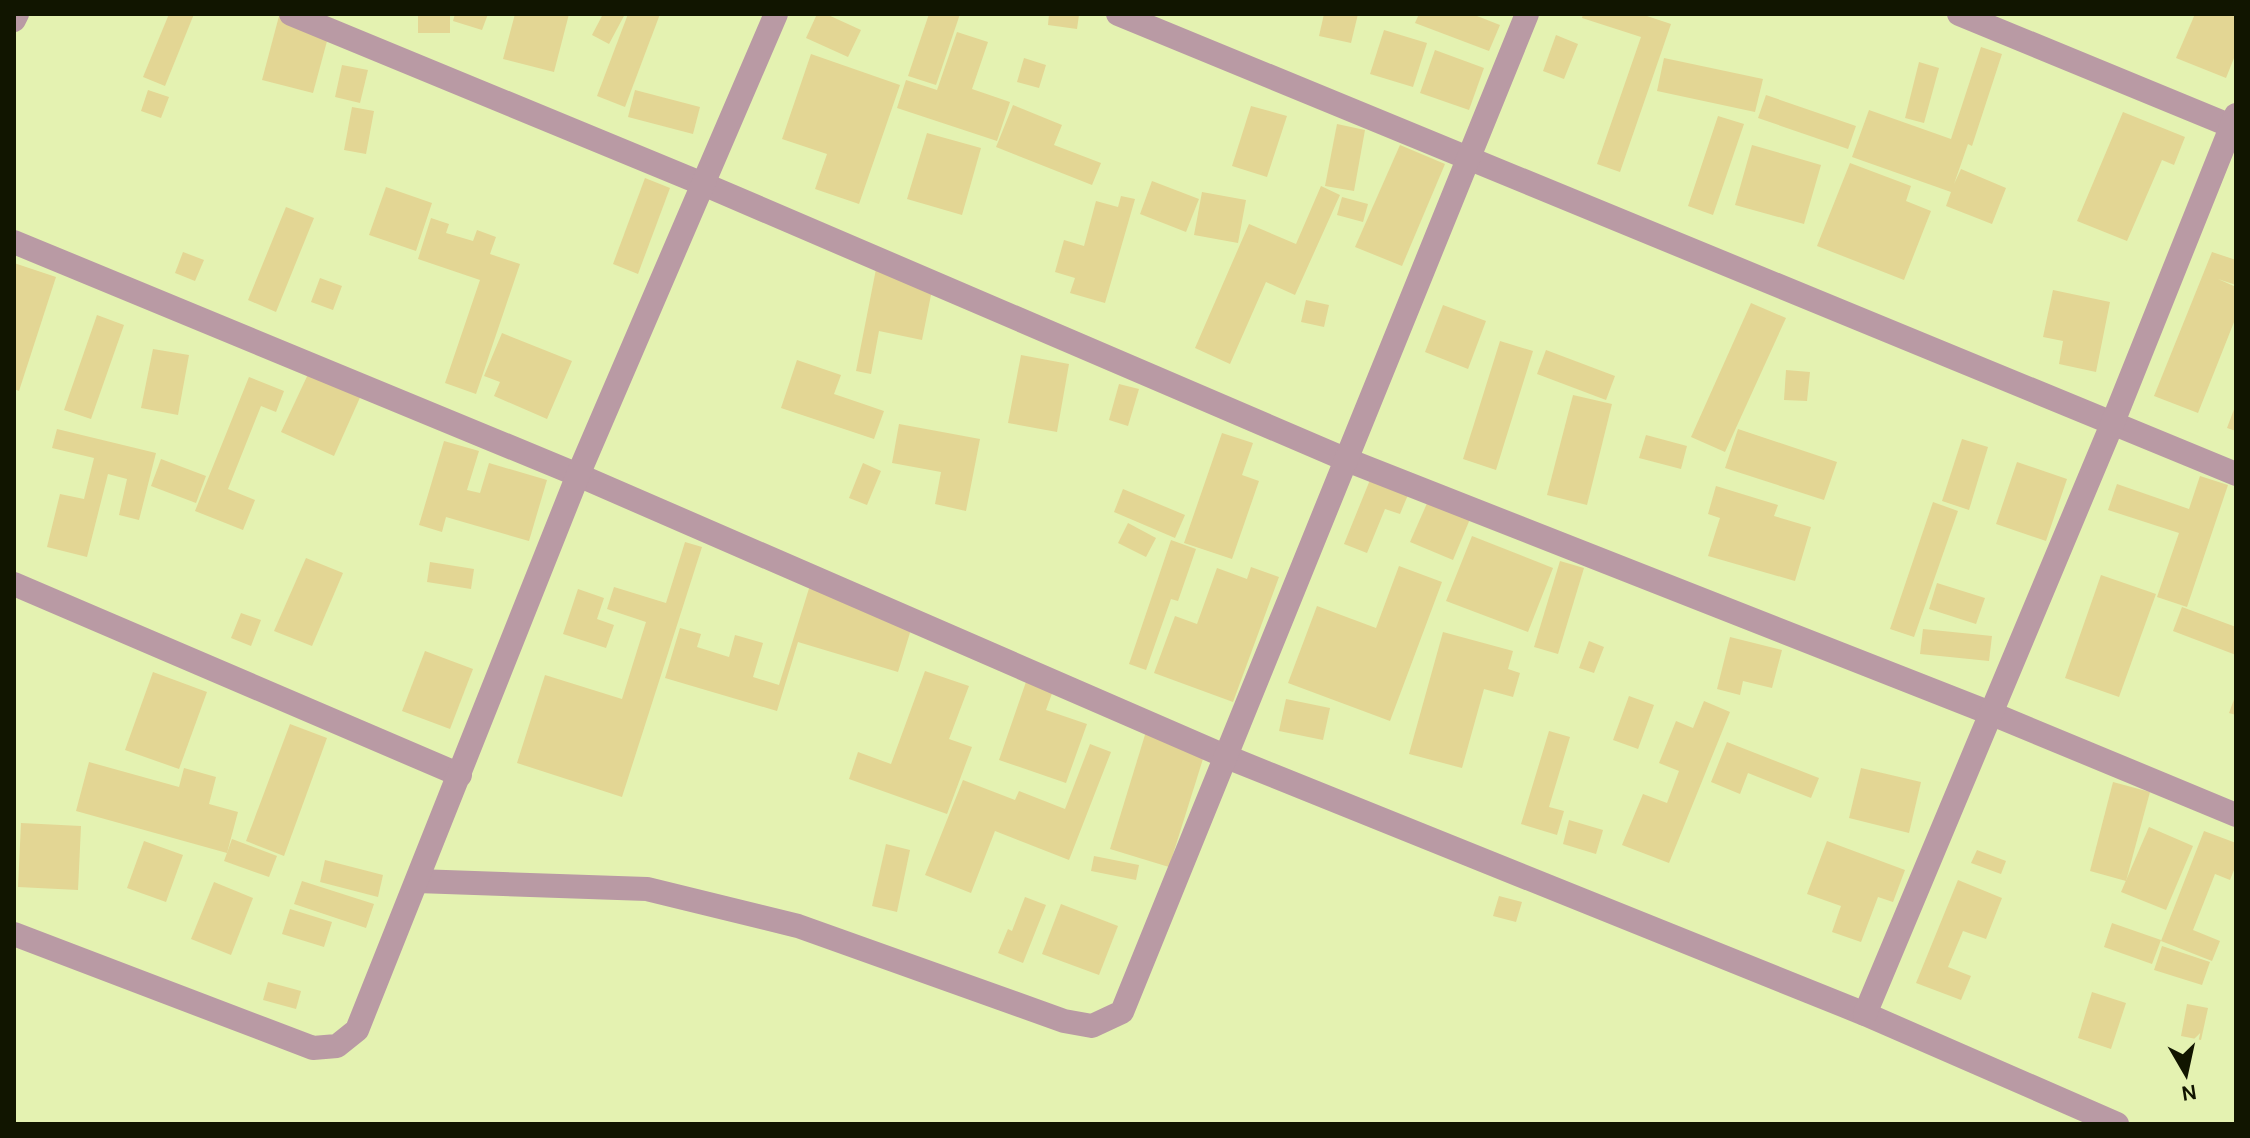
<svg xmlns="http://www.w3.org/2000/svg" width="2250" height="1138" viewBox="0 0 2250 1138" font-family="Karla,sans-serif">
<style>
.building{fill:#e3d694}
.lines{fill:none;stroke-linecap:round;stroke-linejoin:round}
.minor{stroke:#b99aa4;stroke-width:24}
</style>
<rect width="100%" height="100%" fill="#e4f2b1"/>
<g class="building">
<polygon points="169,14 194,14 165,86 143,77"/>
<rect x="418" y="14" width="32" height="19"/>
<polygon points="455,14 488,14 482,30 453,21"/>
<polygon points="515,14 569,14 554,72 503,59"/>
<polygon points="603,14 625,14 609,44 592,35"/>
<polygon points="628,14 660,14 625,107 597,96"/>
<polygon points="817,14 826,14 861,30 848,57 806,38"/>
<polygon points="929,14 960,14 936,85 908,76"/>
<polygon points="1049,14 1079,15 1077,29 1048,25"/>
<polygon points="1324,14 1358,14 1351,43 1319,36"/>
<polygon points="1419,14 1472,14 1500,25 1489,51 1415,23"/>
<polygon points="1583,14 1641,14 1671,24 1620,172 1597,164 1641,37 1582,18"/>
<polygon points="2195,14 2236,14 2236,53 2226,78 2176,58"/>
<polygon points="279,16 330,30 313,93 262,80"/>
<polygon points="1384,30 1427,43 1413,87 1370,74"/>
<polygon points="957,32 988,42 972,89 1010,102 997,141 897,108 906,80 937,90"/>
<polygon points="1556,35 1578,44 1564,79 1543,71"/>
<polygon points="1981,47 2002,54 1972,146 1968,144 1954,184 1961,169 2006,188 1992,224 1946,206 1951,192 1852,157 1869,110 1951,139"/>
<polygon points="1435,50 1484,68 1469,110 1420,93"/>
<polygon points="811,54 900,85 859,204 815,189 827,154 782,139"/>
<polygon points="1024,58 1046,65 1039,88 1017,82"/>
<polygon points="1664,58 1763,79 1755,112 1657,91"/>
<polygon points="1919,62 1939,68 1924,123 1905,118"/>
<polygon points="342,65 368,70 360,103 335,97"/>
<polygon points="148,90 169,97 161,118 141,111"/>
<polygon points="635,90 700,107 693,134 628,117"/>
<polygon points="1766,95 1856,126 1848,149 1758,118"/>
<polygon points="1013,105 1062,125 1054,145 1101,163 1092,185 996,147"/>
<polygon points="1251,106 1287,116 1267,177 1232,166"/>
<polygon points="352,107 374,111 366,154 344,150"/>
<polygon points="2123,112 2185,137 2174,165 2162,160 2127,241 2077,221"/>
<polygon points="1718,116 1744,124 1713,215 1688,206"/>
<polygon points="1337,124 1365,130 1354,191 1325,186"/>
<polygon points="927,133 981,148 962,215 907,199"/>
<polygon points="1400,145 1445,164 1402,266 1355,247"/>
<polygon points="1752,145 1821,165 1804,224 1735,205"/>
<polygon points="1850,163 1911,186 1906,201 1931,211 1904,280 1817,246"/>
<polygon points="645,178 670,188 638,274 613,264"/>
<polygon points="1152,181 1199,199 1186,232 1140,214"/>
<polygon points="1321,186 1340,195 1295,295 1266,282 1230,364 1195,348 1249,224 1296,244"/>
<polygon points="386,187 432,203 416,251 369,235"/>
<polygon points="1202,192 1246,200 1238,243 1194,235"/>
<polygon points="1121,196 1135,199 1105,303 1070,293 1075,278 1055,272 1064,240 1084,246 1096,201 1118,207"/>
<polygon points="1342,197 1368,204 1363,222 1337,215"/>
<polygon points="286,207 314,218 276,312 248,300"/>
<polygon points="431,218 449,224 446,233 473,241 477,230 496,237 490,254 520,264 476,394 445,383 480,280 418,259"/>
<polygon points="183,252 204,260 195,281 175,273"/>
<polygon points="2212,252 2236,260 2236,285 2218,279 2236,287 2236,317 2198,413 2154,396"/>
<polygon points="14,263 56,277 19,391 14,389"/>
<polygon points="877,264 935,275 922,340 879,331 871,374 856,371"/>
<polygon points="320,278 342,286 333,310 311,302"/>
<polygon points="2053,290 2110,302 2096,372 2059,364 2063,341 2043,337"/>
<polygon points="1306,300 1329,305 1324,327 1301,322"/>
<polygon points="1751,303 1786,318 1725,452 1691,437"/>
<polygon points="1443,305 1486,321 1468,369 1425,352"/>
<polygon points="97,315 124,325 91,419 64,410"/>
<polygon points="502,333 572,361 547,419 494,396 500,382 484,376"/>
<polygon points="1500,341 1533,351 1496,470 1463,459"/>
<polygon points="153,349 189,355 178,415 141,408"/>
<polygon points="1546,350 1615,376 1606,400 1537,374"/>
<polygon points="1021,355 1069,364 1057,432 1008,423"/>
<polygon points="797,360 841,375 834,394 884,411 874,439 781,408"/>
<polygon points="310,370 362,393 334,456 281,432"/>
<polygon points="1786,370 1810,372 1807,401 1784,400"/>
<polygon points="249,377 284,391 276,412 261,406 228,489 255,500 243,530 195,511"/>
<polygon points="1119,384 1139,389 1128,426 1109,420"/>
<polygon points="1573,395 1612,404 1587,505 1547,495"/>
<polygon points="2236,404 2236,431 2227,428"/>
<polygon points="899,424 980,439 966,511 935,504 941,472 892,463"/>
<polygon points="57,429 156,453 139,520 119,515 127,479 108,474 87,557 47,547 60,494 84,499 94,458 52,448"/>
<polygon points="1738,429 1837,462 1824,500 1725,468"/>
<polygon points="1222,433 1253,443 1242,475 1259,481 1232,559 1184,543"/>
<polygon points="1646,435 1687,446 1681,469 1639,458"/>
<polygon points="1962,439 1988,447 1969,510 1942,501"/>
<polygon points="444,441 479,451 467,490 480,493 489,463 547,480 529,541 446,517 442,532 419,525"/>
<polygon points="161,459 206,476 196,503 151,486"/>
<polygon points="2017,462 2067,479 2046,541 1996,524"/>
<polygon points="863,463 881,471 867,505 849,498"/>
<polygon points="1372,475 1410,490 1400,514 1385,509 1367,553 1344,544"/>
<polygon points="2200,476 2228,485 2187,607 2157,597 2179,533 2108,510 2117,484 2189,509"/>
<polygon points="1716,486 1778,505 1774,516 1811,527 1795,581 1708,556 1720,518 1708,514"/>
<polygon points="1123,489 1185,515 1175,538 1114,512"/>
<polygon points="1428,501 1470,519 1453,560 1410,542"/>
<polygon points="1933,502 1958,511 1914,637 1890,629"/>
<polygon points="1128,523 1156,538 1146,557 1118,543"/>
<polygon points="1472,536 1553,568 1528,632 1446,601"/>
<polygon points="1171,540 1196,549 1178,601 1171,599 1146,670 1129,664"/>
<polygon points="685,542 702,547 622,797 517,763 545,675 622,699 646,622 607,609 614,587 666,603"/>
<polygon points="306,558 343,573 312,646 274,631"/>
<polygon points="1560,561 1584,568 1558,654 1534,647"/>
<polygon points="430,562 474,569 471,589 427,582"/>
<polygon points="1399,566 1442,582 1390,721 1288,683 1317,606 1376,628"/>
<polygon points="1251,567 1279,577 1233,702 1154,673 1175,616 1197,624 1217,568 1247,579"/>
<polygon points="2101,575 2156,594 2119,697 2065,678"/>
<polygon points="811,582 916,613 898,672 798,642 777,711 665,678 680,628 701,634 697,647 729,657 735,635 763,643 753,677 779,685"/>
<polygon points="1937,583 1985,598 1976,624 1929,609"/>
<polygon points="578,589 604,598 597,619 614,625 606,648 563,634"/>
<polygon points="2182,607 2236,627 2236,655 2173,631"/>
<polygon points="241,613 261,620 251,646 231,638"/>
<polygon points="1923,629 1992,636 1989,661 1920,654"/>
<polygon points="1443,632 1513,651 1508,669 1520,673 1513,697 1484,689 1462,768 1409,754"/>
<polygon points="1730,637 1782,650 1772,688 1743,681 1740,695 1717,689"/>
<polygon points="1589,641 1604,647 1594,673 1579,668"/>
<polygon points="425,651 473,669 450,729 402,711"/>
<polygon points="925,671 969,686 949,739 972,747 947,814 849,779 858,752 891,764"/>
<polygon points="153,672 207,692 179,769 125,750"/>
<polygon points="1027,679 1054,688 1046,710 1087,724 1066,783 999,760"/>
<polygon points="2236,694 2236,715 2229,713"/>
<polygon points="1629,696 1654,705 1638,749 1613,740"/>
<polygon points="1286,699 1330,708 1323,740 1279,731"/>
<polygon points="1704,701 1730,712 1669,863 1622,845 1643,794 1667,803 1679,771 1659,763 1676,721 1693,728"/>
<polygon points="290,724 327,738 284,856 246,841"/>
<polygon points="1148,725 1208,743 1169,867 1110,849"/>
<polygon points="1549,731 1570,737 1549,807 1564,811 1557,835 1521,824"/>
<polygon points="1727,742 1819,778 1811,798 1748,773 1740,794 1711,782"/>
<polygon points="1090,744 1111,752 1069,860 995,831 971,893 925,875 963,780 1015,800 1019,791 1065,809"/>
<polygon points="89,762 179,787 184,768 216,777 209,804 238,812 227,853 76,811"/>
<polygon points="1861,768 1921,782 1909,833 1849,818"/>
<polygon points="2113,782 2150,792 2126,881 2090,871"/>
<polygon points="1569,820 1603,830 1596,854 1563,844"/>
<polygon points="21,823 81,826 78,890 18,887"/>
<polygon points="2149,827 2193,846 2166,910 2121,892"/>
<polygon points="2204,831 2236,843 2236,865 2230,880 2215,874 2193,930 2220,941 2212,961 2161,941"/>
<polygon points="232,839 277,856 269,877 224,861"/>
<polygon points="144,841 183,855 166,902 127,888"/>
<polygon points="1827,841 1905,870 1893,902 1878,897 1861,942 1832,932 1841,906 1807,894"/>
<polygon points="886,844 910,850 897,912 872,906"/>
<polygon points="1977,850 2006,861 2001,874 1971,863"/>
<polygon points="1094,856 1139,865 1136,880 1091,871"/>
<polygon points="325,860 383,875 378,897 320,882"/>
<polygon points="1958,880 2002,898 1986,939 1963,931 1948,967 1971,976 1961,1000 1916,983"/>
<polygon points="302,881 374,904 366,928 294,904"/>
<polygon points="214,882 253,898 231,955 191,939"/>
<polygon points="1499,896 1522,902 1516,922 1493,916"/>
<polygon points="1025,897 1046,905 1023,963 998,953 1008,929 1012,931"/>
<polygon points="1061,904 1118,926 1099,975 1042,954"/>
<polygon points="290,909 332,922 324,947 282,934"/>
<polygon points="2112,923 2161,940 2152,964 2104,947"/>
<polygon points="2162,946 2210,962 2202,985 2154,970"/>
<polygon points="268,982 301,991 296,1009 263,1000"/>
<polygon points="2092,992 2126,1003 2111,1049 2078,1038"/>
<polygon points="2187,1004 2208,1008 2201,1040 2181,1036"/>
</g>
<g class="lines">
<g class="minor">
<polyline points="291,14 703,184 1347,460 1990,713 2236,815"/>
<polyline points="1118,14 2236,474"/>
<polyline points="1959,14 2236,128"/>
<polyline points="14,20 17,14"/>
<polyline points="14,242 578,475 1227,757 1865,1014 2117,1124"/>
<polyline points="14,584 460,775"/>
<polyline points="417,881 647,889 798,926 1064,1021 1092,1026 1122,1012 1527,14"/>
<polyline points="14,934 313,1048 337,1046 357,1030 578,475 776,14"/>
<polyline points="1865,1014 2113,422 2236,115"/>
</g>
</g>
<rect width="2250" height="1138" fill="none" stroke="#111500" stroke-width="32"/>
<g transform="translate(2186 1074) rotate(171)" stroke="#e4f2b1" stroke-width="6" paint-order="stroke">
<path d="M0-6L14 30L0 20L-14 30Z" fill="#111500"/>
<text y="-12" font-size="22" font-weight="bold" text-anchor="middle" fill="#111500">N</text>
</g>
</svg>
